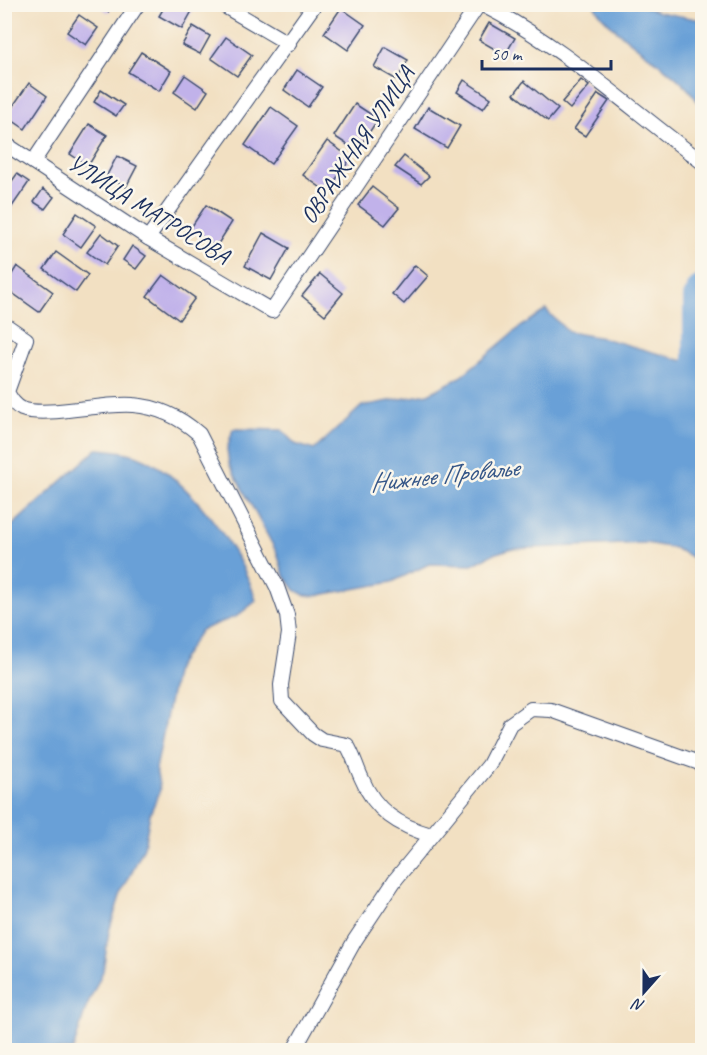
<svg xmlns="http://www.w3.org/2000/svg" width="707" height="1055" viewBox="0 0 707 1055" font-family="Caveat,sans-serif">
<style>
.water{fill:#69a0d7;stroke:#42689a;stroke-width:1.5}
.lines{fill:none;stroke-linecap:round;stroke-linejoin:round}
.river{stroke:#69a0d7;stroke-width:32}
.building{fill:#c1b2ea}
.street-casing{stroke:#3b4a6d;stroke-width:16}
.street{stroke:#fff;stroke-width:14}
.labels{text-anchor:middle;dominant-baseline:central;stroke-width:5;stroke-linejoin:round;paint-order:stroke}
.street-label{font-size:24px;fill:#1b2f5e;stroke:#fbf7ec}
.water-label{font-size:26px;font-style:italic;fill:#365788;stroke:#fbf7ec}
</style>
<rect width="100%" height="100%" fill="#fbf7ec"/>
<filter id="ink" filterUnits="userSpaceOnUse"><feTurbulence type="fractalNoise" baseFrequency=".0167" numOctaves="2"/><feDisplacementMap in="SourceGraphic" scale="12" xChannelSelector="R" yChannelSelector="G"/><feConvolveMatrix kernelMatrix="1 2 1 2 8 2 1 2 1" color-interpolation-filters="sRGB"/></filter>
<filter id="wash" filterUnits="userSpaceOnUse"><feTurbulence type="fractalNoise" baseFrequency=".008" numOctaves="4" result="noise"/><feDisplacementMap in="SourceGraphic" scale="24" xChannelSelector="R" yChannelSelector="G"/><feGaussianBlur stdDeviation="1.35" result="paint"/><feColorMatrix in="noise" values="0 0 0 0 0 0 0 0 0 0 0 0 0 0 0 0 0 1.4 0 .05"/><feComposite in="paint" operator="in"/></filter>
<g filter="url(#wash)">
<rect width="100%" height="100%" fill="#f2e0c2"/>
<g class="water">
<path d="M 594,5 L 640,5 L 659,12 L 702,20 L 702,111 C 690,74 616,42 594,5 Z"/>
<polygon points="546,310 568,332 603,338 702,366 702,568 690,556 674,548 646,543 510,549 493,554 472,565 429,564 392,582 314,596 304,595 295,590 284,575 277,553 229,464 227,449 233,429 282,430 295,444 314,450 362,406 428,394 459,378 519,328"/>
<path d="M 97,449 C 110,450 125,451 138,456 C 186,474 243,552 256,601 L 237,616 L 201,630 L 176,668 L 156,769 L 160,790 L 150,814 L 144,847 L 120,896 L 109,931 L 103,971 L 86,1008 L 73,1050 L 5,1050 L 5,532 Z"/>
</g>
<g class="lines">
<polyline class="river" points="694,406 699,391 699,298 702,291"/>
</g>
<g id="blocks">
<g class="building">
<polygon points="166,4 180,4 192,11 182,29 159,16"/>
<polygon points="97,5 113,5 108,12"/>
<polygon points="341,8 365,25 348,50 324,33"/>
<polygon points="79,15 98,28 86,45 67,32"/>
<polygon points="489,23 515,38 505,55 479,40"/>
<polygon points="193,26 210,36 200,54 182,45"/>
<polygon points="226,37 252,55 237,76 211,58"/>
<polygon points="385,47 408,60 397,80 374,67"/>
<polygon points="141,52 171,71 159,91 128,72"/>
<polygon points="297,70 322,87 308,107 284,90"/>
<polygon points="185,75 208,91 197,108 174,92"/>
<polygon points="464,80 491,98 483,109 457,92"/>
<polygon points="581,80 589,86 570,109 562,102"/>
<polygon points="524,81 558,109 548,121 514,94"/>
<polygon points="29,83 47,96 25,129 6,116"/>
<polygon points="101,90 124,105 116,116 94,102"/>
<polygon points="598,94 609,101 585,136 574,129"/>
<polygon points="355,104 378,119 357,151 334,136"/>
<polygon points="271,107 298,126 271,164 245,145"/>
<polygon points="428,107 460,126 447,148 415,129"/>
<polygon points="89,124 107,135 88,166 70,154"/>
<polygon points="327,141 351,158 327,192 303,175"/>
<polygon points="117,156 137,166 126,187 106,177"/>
<polygon points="404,156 429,176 421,184 395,167"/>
<polygon points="17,174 29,182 9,211 4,208 4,192"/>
<polygon points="372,187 399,208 385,225 358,205"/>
<polygon points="43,189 54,197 45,209 34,202"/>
<polygon points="206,205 232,222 216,247 190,229"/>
<polygon points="77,213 96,226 81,247 63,234"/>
<polygon points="101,233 118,246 105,265 87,252"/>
<polygon points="263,233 289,248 271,280 245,266"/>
<polygon points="132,246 146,256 136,269 123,260"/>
<polygon points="56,252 88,275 76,292 44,269"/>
<polygon points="415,265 428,276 404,304 392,294"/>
<polygon points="17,266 53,292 39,312 4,287"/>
<polygon points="320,274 343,293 325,315 302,296"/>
<polygon points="163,275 195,298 179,320 147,296"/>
</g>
</g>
</g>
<g filter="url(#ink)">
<use href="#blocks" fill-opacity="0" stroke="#3b4a6d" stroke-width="1.5"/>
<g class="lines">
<g class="street-casing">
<g id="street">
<polyline points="221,4 289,44"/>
<path d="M 481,4 C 564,46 629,108 702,162"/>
<polyline points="4,143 148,238 272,311 479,4"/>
<polyline points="33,162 138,4"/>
<polyline points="148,238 315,4"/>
<path d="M 4,324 L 26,339 L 7,392 C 11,399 14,405 22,409 C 46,418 104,402 133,405 C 158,407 181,418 199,434 L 277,587 L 287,615 L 289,633 L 281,685 L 282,701 L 313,734 L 322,740 L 347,745 C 354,756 356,767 362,779 C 375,811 399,826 431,835"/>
<polyline points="294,1050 355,940 395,880 489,765 510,724 531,709 551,710 702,764"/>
</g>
</g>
<use href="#street" class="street"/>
</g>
</g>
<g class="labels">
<g class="street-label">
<text transform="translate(357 145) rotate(-56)">ОВРАЖНАЯ УЛИЦА</text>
<text transform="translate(149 209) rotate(32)">УЛИЦА МАТРОСОВА</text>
</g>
<g class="water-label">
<text transform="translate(444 475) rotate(-6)">Нижнее Провалье</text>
</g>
</g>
<rect width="707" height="1055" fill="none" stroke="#fbf7ec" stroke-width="24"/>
<g transform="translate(644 992) rotate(201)" stroke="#fbf7ec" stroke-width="4.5" paint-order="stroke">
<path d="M0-4.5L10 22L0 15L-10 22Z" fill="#1b2f5e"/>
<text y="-9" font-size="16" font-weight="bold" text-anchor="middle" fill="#1b2f5e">N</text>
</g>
<path d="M482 60v9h129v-9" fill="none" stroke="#1b2f5e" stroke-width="3"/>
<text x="491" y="60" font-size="18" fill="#1b2f5e" stroke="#fbf7ec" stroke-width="4.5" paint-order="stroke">50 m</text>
</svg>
